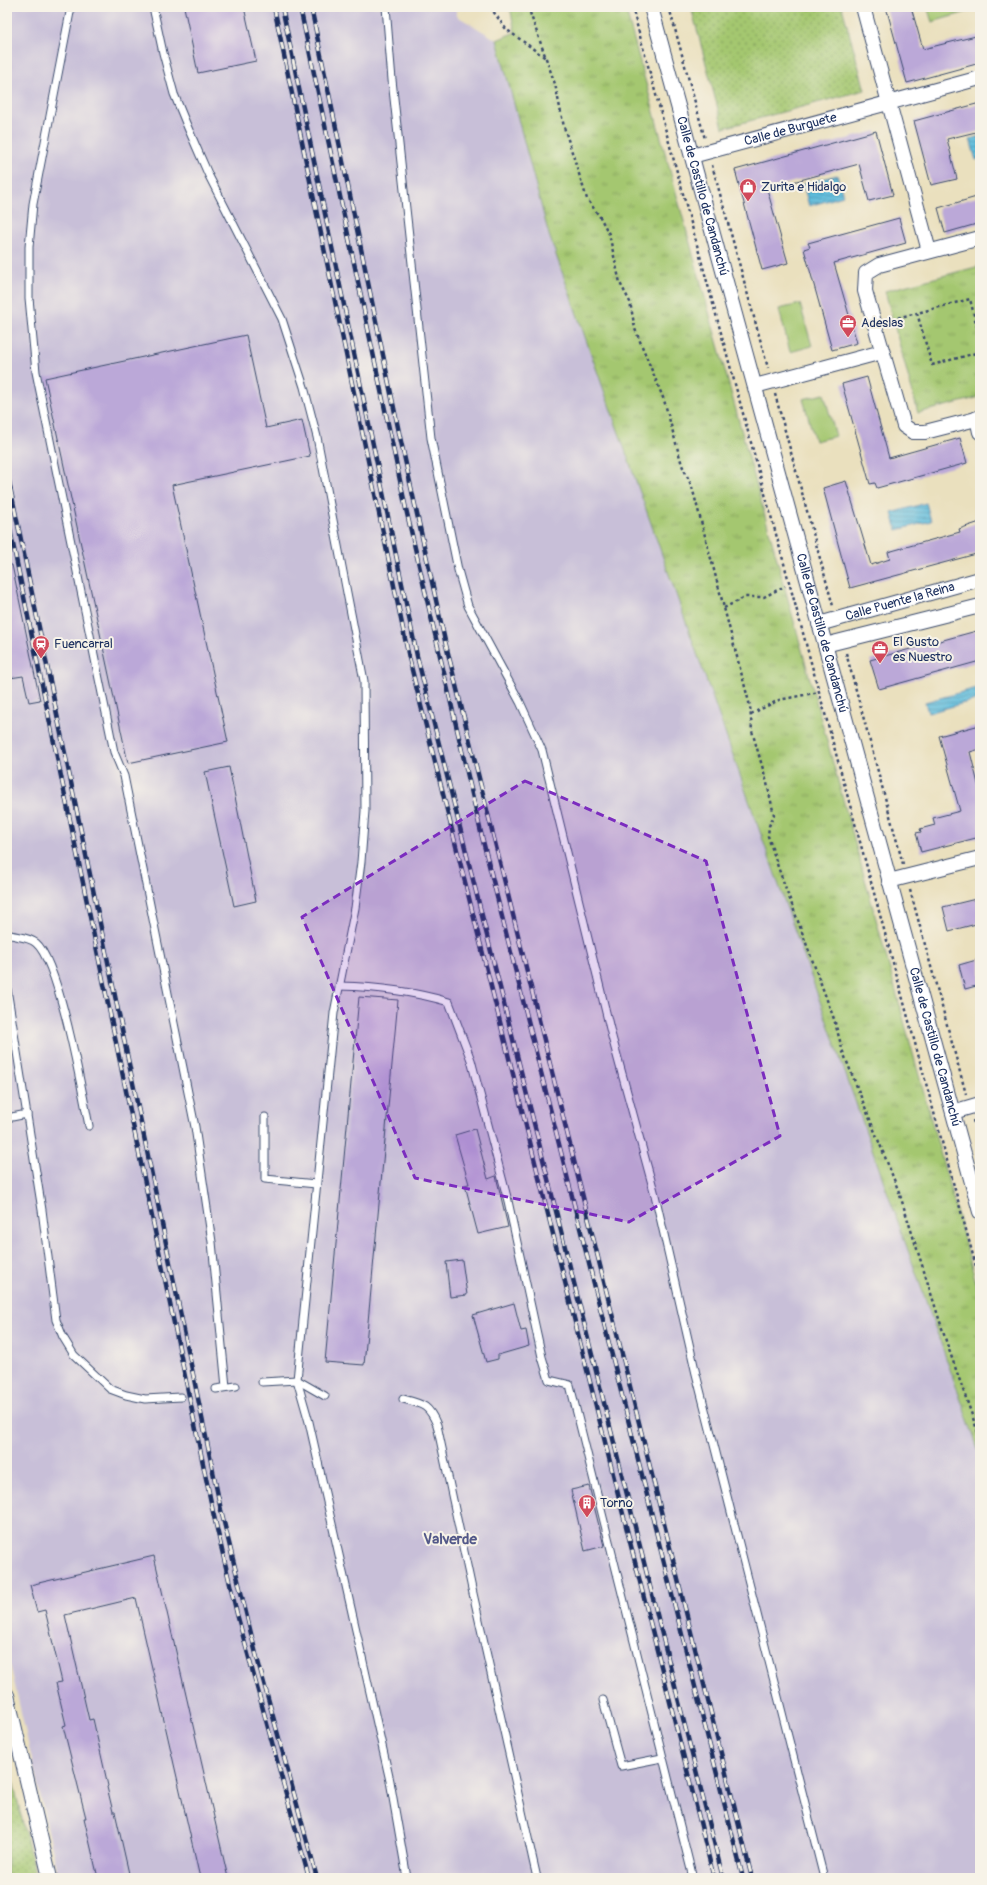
<svg xmlns="http://www.w3.org/2000/svg" width="987" height="1885" viewBox="0 0 987 1885" font-family="Pangolin,sans-serif">
<style>
.railway{fill:#c8bfd8}
.grass{fill:url(#grass-dots);stroke:#607b67}
.park{fill:url(#park-tufts);stroke:#607b67}
.pitch{fill:#a4c770;stroke:#607b67}
.water{fill:url(#water-rules);stroke:#3c759c}
.building{fill:#bba8d8}
.lines{fill:none;stroke-linecap:round;stroke-linejoin:round}
.service-casing{stroke:#3a4a6c;stroke-width:9}
.minor-casing{stroke:#3a4a6c;stroke-width:16}
.path{stroke:#3a4a6c;stroke-width:2.5;stroke-dasharray:3 3;stroke-linecap:butt}
.service{stroke:#fff;stroke-width:7}
.minor{stroke:#fff;stroke-width:14}
.rail-casing{stroke:#1b2f5e;stroke-width:4.5}
.rail{stroke:#f7f3e8;stroke-width:3;stroke-dasharray:9;stroke-linecap:butt}
.marked{fill:#7b2cbf;fill-opacity:0.2;stroke:#7b2cbf;stroke-width:3;stroke-dasharray:8 5;stroke-linejoin:round}
.labels{text-anchor:middle;dominant-baseline:central;stroke-width:4;stroke-linejoin:round;paint-order:stroke}
.street-label{font-size:13px;fill:#1b2f5e;stroke:#f7f3e8}
.poi-label{font-size:13px;fill:#1b2f5e;stroke:#f7f3e8;text-anchor:start}
.quarter-label{font-size:15px;font-weight:bold;fill:#535989;stroke:#f7f3e8}
</style>
<defs>
<pattern id="grass-dots" width="8" height="8" patternUnits="userSpaceOnUse"><rect width="8" height="8" fill="#a4c770"/><path d="M2 2h.1M6 6h.1" fill="none" stroke="#85a25f" stroke-width="1.8" stroke-linecap="round"/></pattern>
<pattern id="park-tufts" width="24" height="20" patternUnits="userSpaceOnUse"><rect width="24" height="20" fill="#a4c770"/><path d="M3 7l-1-3M5 7V3M7 7l1-3M15 17l-1-3M17 17v-4M19 17l1-3" fill="none" stroke="#85a25f"/></pattern>
<pattern id="water-rules" width="6" height="5" patternUnits="userSpaceOnUse"><rect width="6" height="5" fill="#5dbbdb"/><path d="M0 2.5h6" fill="none" stroke="#4c98b5"/></pattern>
</defs>
<rect width="100%" height="100%" fill="#f7f3e8"/>
<filter id="ink" filterUnits="userSpaceOnUse"><feTurbulence type="fractalNoise" baseFrequency=".025" numOctaves="2"/><feDisplacementMap in="SourceGraphic" scale="8" xChannelSelector="R" yChannelSelector="G"/><feConvolveMatrix kernelMatrix="1 2 1 2 8 2 1 2 1" color-interpolation-filters="sRGB"/></filter>
<filter id="wash" filterUnits="userSpaceOnUse"><feTurbulence type="fractalNoise" baseFrequency=".012" numOctaves="4" result="noise"/><feDisplacementMap in="SourceGraphic" scale="16" xChannelSelector="R" yChannelSelector="G"/><feGaussianBlur stdDeviation="0.9" result="paint"/><feColorMatrix in="noise" values="0 0 0 0 0 0 0 0 0 0 0 0 0 0 0 0 0 1.4 0 .05"/><feComposite in="paint" operator="in"/></filter>
<g filter="url(#wash)">
<rect width="100%" height="100%" fill="#eae0be"/>
<polygon class="railway" points="7,7 455,7 457,16 497,40 549,235 980,1454 980,1878 59,1878 7,1651"/>
<g class="grass">
<polygon points="691,7 842,7 865,90 723,128"/>
<polygon points="7,1756 36,1878 7,1878"/>
</g>
<g class="park">
<polygon points="510,7 625,7 980,1297 980,1454 549,235 497,40 515,32"/>
<polygon points="980,266 980,397 918,413 885,291"/>
</g>
<g class="pitch">
<polygon points="927,7 973,7 974,10 932,22"/>
<polygon points="800,304 812,346 790,352 779,309"/>
<polygon points="824,394 836,436 815,441 803,399"/>
</g>
<g class="water">
<polygon points="980,136 980,159 976,160 970,139"/>
<polygon points="837,175 843,196 809,206 803,184"/>
<polygon points="926,503 931,521 897,530 892,513"/>
<polygon points="977,688 979,699 928,713 925,702"/>
</g>
<g id="blocks">
<g class="building">
<polygon points="184,7 244,7 256,61 198,73"/>
<polygon points="886,7 911,7 923,49 980,35 980,63 907,83"/>
<polygon points="980,103 980,131 947,139 957,179 931,185 914,121"/>
<polygon points="876,131 893,195 869,201 859,164 767,189 788,263 762,270 735,170"/>
<polygon points="980,196 980,223 945,233 938,208"/>
<polygon points="899,218 906,243 834,263 857,343 832,350 804,249 810,247 808,243"/>
<polygon points="246,335 266,428 302,420 310,456 172,485 228,742 128,763 45,378"/>
<polygon points="867,377 889,458 960,438 967,463 877,488 875,483 870,484 842,384"/>
<polygon points="846,481 871,565 890,559 888,552 960,532 959,529 980,522 980,553 850,588 823,488"/>
<polygon points="7,565 12,565 40,700 29,702 23,676 10,678 7,663"/>
<polygon points="980,630 980,661 879,689 870,660"/>
<polygon points="980,725 980,749 970,752 980,792 980,837 921,852 916,833 921,832 920,829 935,825 933,818 960,811 939,736"/>
<polygon points="229,767 256,901 234,906 205,772"/>
<polygon points="980,898 980,923 949,931 943,907"/>
<polygon points="980,959 980,985 965,989 959,965"/>
<polygon points="359,997 398,1000 364,1365 325,1362"/>
<polygon points="475,1129 488,1179 496,1176 508,1227 478,1234 465,1185 469,1184 455,1135"/>
<polygon points="462,1260 467,1295 450,1297 446,1262"/>
<polygon points="514,1303 521,1331 526,1330 529,1346 498,1355 498,1359 486,1362 473,1315"/>
<polygon points="589,1486 604,1546 585,1551 571,1490"/>
<polygon points="154,1556 174,1643 228,1878 200,1878 136,1598 65,1615 89,1720 93,1719 108,1786 107,1787 113,1812 115,1812 130,1878 98,1878 84,1818 86,1818 63,1726 66,1725 56,1683 62,1682 45,1610 37,1612 30,1585"/>
</g>
</g>
</g>
<g filter="url(#ink)">
<use href="#blocks" fill-opacity="0" stroke="#3a4a6c" stroke-width="1"/>
<g class="lines">
<g class="service-casing">
<g id="service">
<polyline points="71,7 33,204 29,247 29,298 36,372 114,752 124,776 195,1127 212,1242 226,1387"/>
<polyline points="153,7 163,53 174,94 188,128 209,176 282,319 304,387 317,437 364,681 365,811 361,862 355,908 334,1013 297,1380 309,1422 390,1781 407,1878"/>
<polyline points="386,7 392,80 431,438 458,570 468,606 520,702 542,750 612,1037 655,1195 696,1374 824,1878"/>
<path d="M 7,934 C 16,937 29,937 36,943 C 59,962 82,1091 89,1126"/>
<path d="M 339,986 C 378,987 412,991 449,1002 L 471,1060 L 508,1201 L 542,1357 L 549,1380 L 570,1385 L 693,1878"/>
<polyline points="7,989 42,1210 56,1320 63,1337 74,1355 110,1389 126,1395 145,1399 181,1397"/>
<polyline points="265,1117 265,1179 316,1184"/>
<polyline points="7,1118 27,1114"/>
<polyline points="262,1382 297,1380 325,1396"/>
<polyline points="216,1389 236,1386"/>
<path d="M 403,1399 C 423,1404 429,1405 437,1425 L 472,1589 L 537,1878"/>
<polyline points="603,1700 621,1766 662,1758"/>
</g>
</g>
<g class="minor-casing">
<g id="minor">
<path id="s1" d="M 651,7 L 980,1212"/>
<polyline points="863,7 929,251"/>
<path id="s2" d="M 692,156 L 980,78"/>
<polyline points="980,238 879,265 866,273 865,291 904,426 913,432 925,432 980,418"/>
<polyline points="755,386 882,352"/>
<polyline points="977,418 980,432"/>
<path id="s3" d="M 819,624 L 980,579"/>
<polyline points="825,645 980,606"/>
<polyline points="889,881 980,858"/>
<polyline points="953,1112 980,1104"/>
<polyline points="7,1695 50,1878"/>
</g>
</g>
<g class="path">
<polyline points="490,7 506,29 547,59"/>
<polyline points="528,7 555,84 564,127 587,199 600,217 609,234 620,283 630,302 635,329 664,400 682,465 692,487 750,706 752,731 767,783 774,815 769,826 768,836 778,867 834,1019 843,1052 899,1192 947,1344 980,1438"/>
<polyline points="632,7 980,1281"/>
<polyline points="669,7 705,139"/>
<polyline points="712,165 768,368"/>
<polyline points="892,319 917,313"/>
<polyline points="980,339 970,299 917,313 932,365 980,352"/>
<polyline points="775,394 833,606"/>
<polyline points="724,608 745,597 764,597 785,586"/>
<polyline points="846,653 903,864"/>
<polyline points="751,714 779,700 819,692"/>
<polyline points="910,890 966,1094"/>
<polyline points="973,1120 980,1144"/>
</g>
<use href="#service" class="service"/>
<use href="#minor" class="minor"/>
<g class="rail-casing">
<g id="rail">
<polyline points="274,7 409,658 714,1878"/>
<polyline points="282,7 417,656 723,1878"/>
<polyline points="300,7 406,509 482,837 743,1878"/>
<polyline points="311,7 400,437 445,641 752,1878"/>
<polyline points="7,472 221,1510 256,1654 317,1878"/>
<polyline points="7,515 213,1512 237,1614 309,1878"/>
</g>
</g>
<use href="#rail" class="rail"/>
</g>
</g>
<path class="marked" d="M 525,781 L 706,861 L 780,1136 L 629,1222 L 415,1178 L 302,917 Z"/>
<defs>
<g id="shop-pin" transform="scale(0.9)"><path d="M0 17L-7.5 6A9.5 9.5 0 1 1 7.5 6Z" fill="#d1495b" stroke="#f7f3e8"/><path d="M-5-2.5h2.3a2.7 3.5 0 0 1 5.4 0H5L5.5 6h-11ZM-1.5-2.5h3a1.5 2.3 0 0 0-3 0Z" fill="#fff"/></g>
<g id="office-pin" transform="scale(0.9)"><path d="M0 17L-7.5 6A9.5 9.5 0 1 1 7.5 6Z" fill="#d1495b" stroke="#f7f3e8"/><path d="M-6-3h4V-5.5h4V-3h4V5H-6ZM-1-4.5V-3h2v-1.5ZM-6 0V1H6V0Z" fill="#fff"/></g>
<g id="station-pin" transform="scale(0.9)"><path d="M0 17L-7.5 6A9.5 9.5 0 1 1 7.5 6Z" fill="#d1495b" stroke="#f7f3e8"/><path d="M-3-6H3Q5-6 5-4V2Q5 4 3 4L4.5 6H3L1.5 4h-3L-3 6H-4.5L-3 4Q-5 4-5 2V-4Q-5-6-3-6ZM-3.5-4v3h7v-3ZM-3.5 1v1.5H-2V1ZM2 1v1.5H3.5V1Z" fill="#fff"/></g>
<g id="building-pin" transform="scale(0.9)"><path d="M0 17L-7.5 6A9.5 9.5 0 1 1 7.5 6Z" fill="#d1495b" stroke="#f7f3e8"/><path d="M-4-6H4V6H1V3H-1V6H-4ZM-2.5-4.3h1.7v1.8h-1.7ZM.8-4.3h1.7v1.8H.8ZM-2.5-1h1.7V.8h-1.7ZM.8-1h1.7V.8H.8Z" fill="#fff"/></g>
</defs>
<g fill-rule="evenodd">
<use href="#shop-pin" x="748" y="187"/>
<use href="#office-pin" x="848" y="323"/>
<use href="#station-pin" x="41" y="644"/>
<use href="#office-pin" x="880" y="649"/>
<use href="#building-pin" x="587" y="1503"/>
</g>
<g class="labels">
<g class="street-label">
<text stroke="none"><textPath href="#s2" startOffset="102">Calle de Burguete</textPath></text>
<text stroke="none"><textPath href="#s1" startOffset="196">Calle de Castillo de Candanchú</textPath></text>
<text stroke="none"><textPath href="#s3" startOffset="84">Calle Puente la Reina</textPath></text>
<text stroke="none"><textPath href="#s1" startOffset="649">Calle de Castillo de Candanchú</textPath></text>
<text stroke="none"><textPath href="#s1" startOffset="1078">Calle de Castillo de Candanchú</textPath></text>
</g>
<g class="poi-label">
<text x="761" y="187">Zurita e Hidalgo</text>
<text x="861" y="323">Adeslas</text>
<text x="893" y="642">El Gusto<tspan x="893" dy="15">es Nuestro</tspan></text>
<text x="54" y="644">Fuencarral</text>
<text x="600" y="1503">Torno</text>
</g>
<g class="quarter-label">
<text x="450" y="1539">Valverde</text>
</g>
</g>
<rect width="987" height="1885" fill="none" stroke="#f7f3e8" stroke-width="24"/>
</svg>
